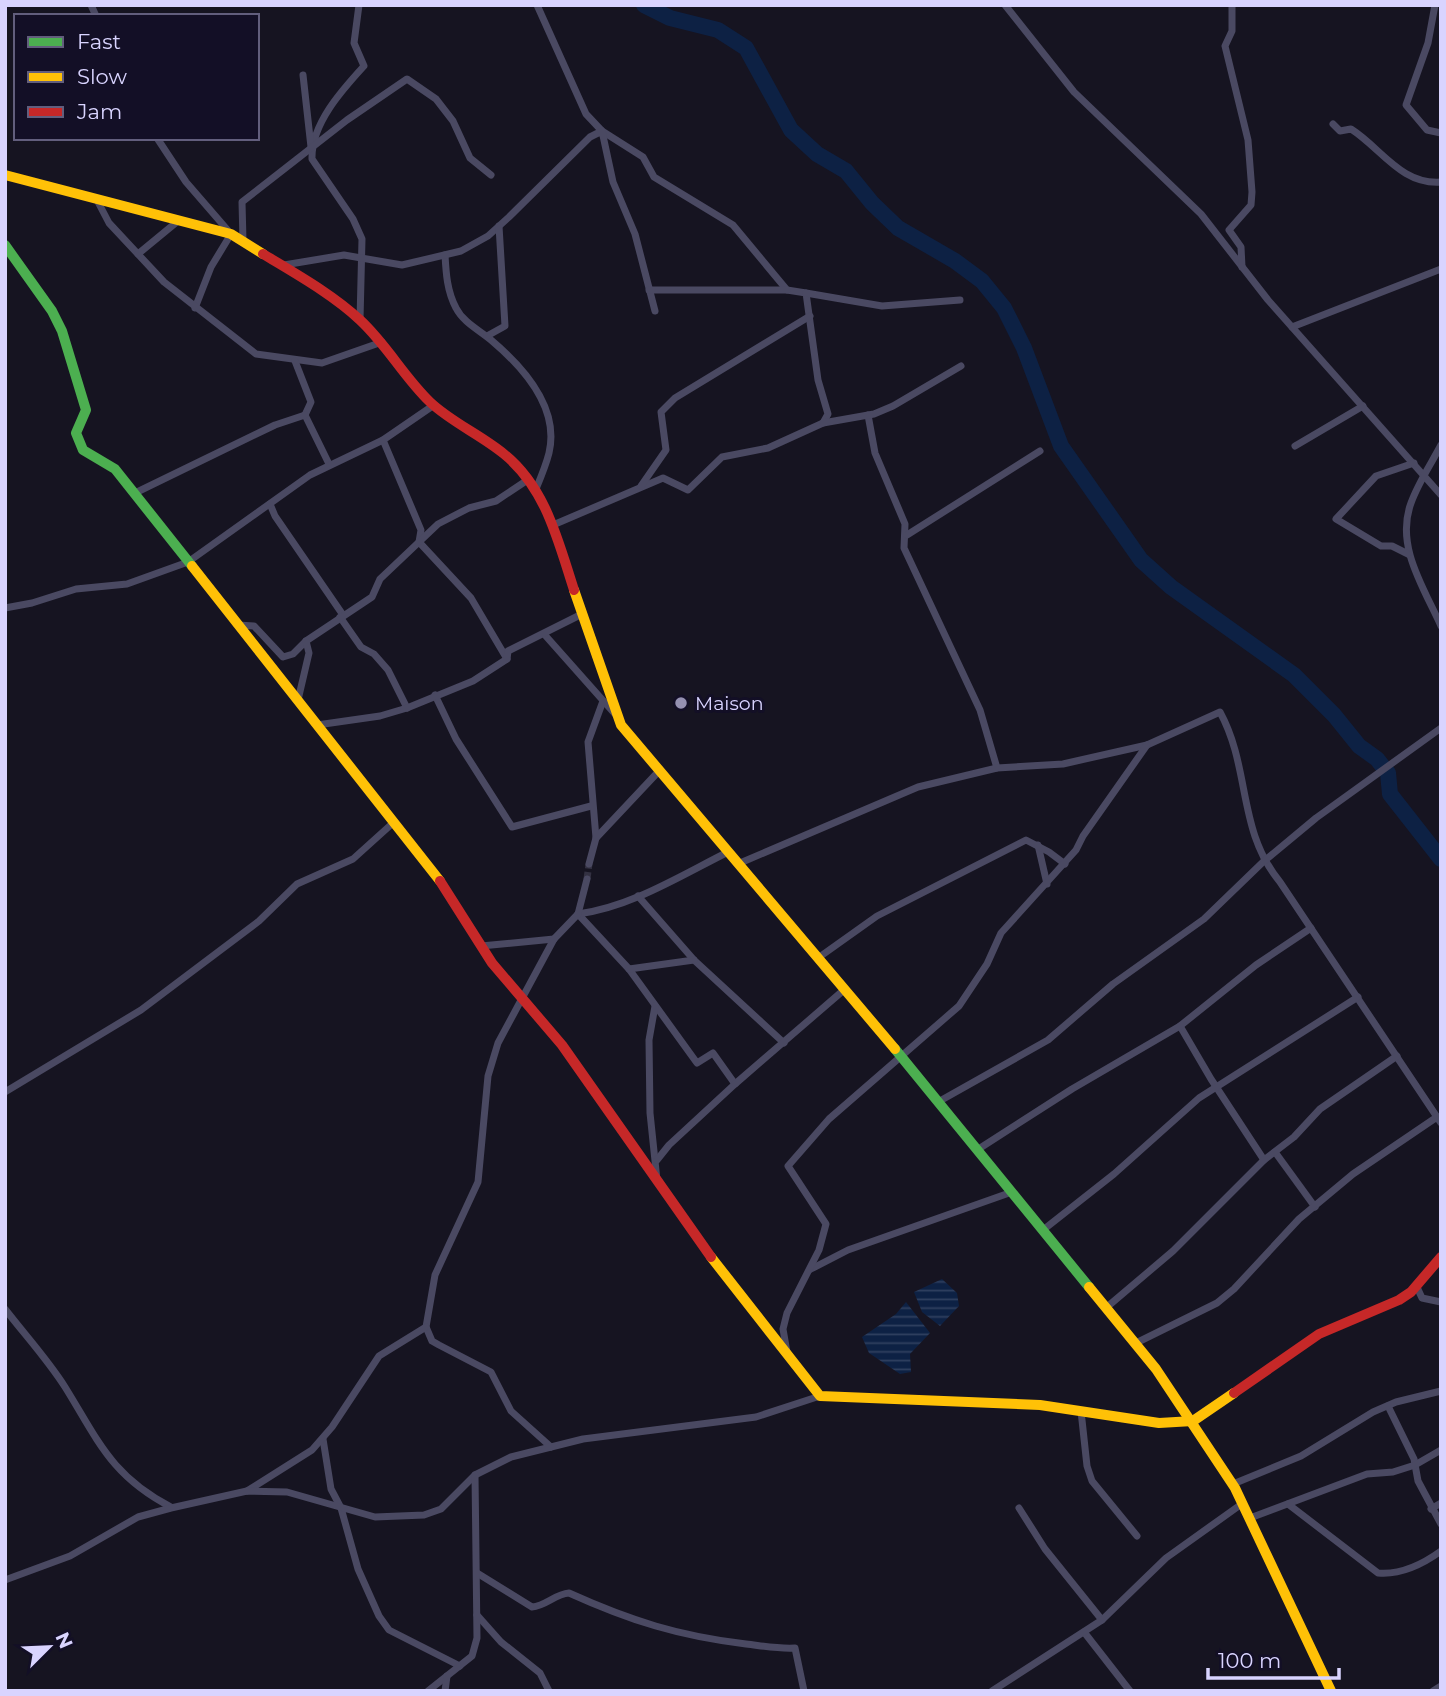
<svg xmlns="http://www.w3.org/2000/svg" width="1446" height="1696" viewBox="0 0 1446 1696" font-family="Montserrat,sans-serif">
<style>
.water{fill:url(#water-rules)}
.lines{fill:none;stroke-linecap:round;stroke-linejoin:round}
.river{stroke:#0d2144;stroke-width:16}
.street-tunnel{stroke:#333142;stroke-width:7;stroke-dasharray:7 3.5;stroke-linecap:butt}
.street{stroke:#4a4962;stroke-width:7}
.fast{stroke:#4caf50;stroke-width:10}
.slow{stroke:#ffc107;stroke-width:10}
.jam{stroke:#c62828;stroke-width:10}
.poi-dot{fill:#9591b1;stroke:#130f26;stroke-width:2.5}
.labels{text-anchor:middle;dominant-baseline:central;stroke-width:6;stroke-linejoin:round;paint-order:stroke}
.poi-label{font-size:19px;fill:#d9d4ff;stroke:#130f26;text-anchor:start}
</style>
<defs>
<pattern id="water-rules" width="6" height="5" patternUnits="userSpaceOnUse" patternTransform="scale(1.75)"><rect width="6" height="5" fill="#0d2144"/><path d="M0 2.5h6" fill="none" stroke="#304060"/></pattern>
</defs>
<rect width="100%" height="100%" fill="#161421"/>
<g class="water">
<polygon points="942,1279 957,1293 959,1306 940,1326 922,1312 914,1292"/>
<polygon points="906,1302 930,1333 910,1354 911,1372 900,1374 869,1353 862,1337 896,1314"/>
</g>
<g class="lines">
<polyline class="river" points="644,5 670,18 718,30 746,48 791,130 817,154 846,171 872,203 898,228 955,261 982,281 1004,308 1024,348 1061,446 1141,560 1171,587 1294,675 1334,715 1359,746 1377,759 1388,773 1390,794 1441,859"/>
<polyline class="street-tunnel" points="587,879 589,864"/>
<g class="street">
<polyline points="91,5 96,16"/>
<path d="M 359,5 L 354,43 L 364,66 C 342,90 311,124 312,159 L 353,219 L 362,239 L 360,320"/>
<polyline points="537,5 586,114 602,131 643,157 654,177 733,225 787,290 806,293 818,380 828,414 823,423 768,448 722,457 688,490 663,478 553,525"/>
<polyline points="1005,5 1074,92 1201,214 1268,300 1441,495"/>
<polyline points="1232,5 1232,31 1225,46 1248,140 1252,192 1251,205 1229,230 1241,247 1242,267"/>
<polyline points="1435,5 1428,43 1406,105 1427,130 1441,133"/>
<polyline points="303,75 311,147"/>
<path d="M 1333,124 L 1340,131 L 1351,129 C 1381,148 1401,185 1441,182"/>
<polyline points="157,138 186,182 231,234 211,267 195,308"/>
<polyline points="97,200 109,223 164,282 256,354 322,363 382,342"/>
<polyline points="243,241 242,202 347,120 407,79 436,99 453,121 470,158 491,175"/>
<polyline points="138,254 178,221"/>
<path d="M 445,255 C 446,273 447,291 456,308 C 463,322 479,330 491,340 C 523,367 560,407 549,453 C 546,465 541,477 536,489"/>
<polyline points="284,265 344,255 402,265 461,251 488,236 509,217 590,137 602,131 613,182 635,234 655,311"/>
<polyline points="649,290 787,290"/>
<polyline points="806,293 882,306 960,300"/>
<polyline points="1292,327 1441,269"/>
<polyline points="487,336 505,326 499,226"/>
<polyline points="295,361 311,402 305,415 329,464"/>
<polyline points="868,415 875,453 905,524 904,548 980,710 997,768"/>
<polyline points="823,423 874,414 893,406 961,366"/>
<polyline points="383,440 421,530 419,542 471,598 507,659"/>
<path d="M 1441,445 C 1431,464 1418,483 1411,503 C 1395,546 1424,588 1441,626"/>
<polyline points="1295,446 1363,406"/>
<polyline points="641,486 666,450 661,412 675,398 810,316"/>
<polyline points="135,493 275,425 305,415"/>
<polyline points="270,504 275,516 343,615"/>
<polyline points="907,535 1040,451"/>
<polyline points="1408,554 1392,546 1381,546 1336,519 1376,476 1414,463"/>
<polyline points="5,608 32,603 76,589 127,584 188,562 310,475 383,440 434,405"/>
<polyline points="340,617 361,647 374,654 388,670 407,708"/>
<polyline points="238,625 254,626 283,657 293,654 306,641 372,597 380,579 438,524 469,508 496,501 529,479"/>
<polyline points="544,634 615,714"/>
<polyline points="435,695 456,739 512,827 591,806"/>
<polyline points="298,700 309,653 306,641"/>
<polyline points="317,725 380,716 407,708 473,681 507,659 508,651 582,614"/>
<polyline points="596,838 588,742 603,701"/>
<polyline points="1038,845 1047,884"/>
<path d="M 740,863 L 918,787 L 997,768 L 1063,764 L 1147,745 L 1220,712 C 1251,769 1237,830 1280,882 L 1441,1123"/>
<polyline points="589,864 596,838 659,771"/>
<polyline points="638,896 694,960 784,1043"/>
<polyline points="578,914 629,969 697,1063 713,1053 735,1084"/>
<path d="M 578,914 C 631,907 680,876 728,852"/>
<polyline points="481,946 554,939"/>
<polyline points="818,958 877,916 1026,840 1049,852 1065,864"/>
<polyline points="629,969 694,960"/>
<polyline points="655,1006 649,1040 650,1113 657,1180"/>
<polyline points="1180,1026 1211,1079 1264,1160"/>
<polyline points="5,1092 141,1010 259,921 297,884 353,859 394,822"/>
<polyline points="938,1102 1048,1040 1113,984 1204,919 1263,862 1316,818 1441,728"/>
<polyline points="977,1150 1072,1089 1180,1026 1256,965 1311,928"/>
<polyline points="1275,1152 1315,1207"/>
<polyline points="657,1160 669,1145 735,1084 845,989"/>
<polyline points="1043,1230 1114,1174 1199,1098 1358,997"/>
<polyline points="811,1269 848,1250 1012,1192"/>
<polyline points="1416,1285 1422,1298 1441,1302"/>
<polyline points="1107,1307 1173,1251 1264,1160 1294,1137 1320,1109 1397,1056"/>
<path d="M 5,1309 C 25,1335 48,1360 65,1387 C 98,1440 111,1476 171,1507"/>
<polyline points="1136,1343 1217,1303 1234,1289 1299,1219 1353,1174 1437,1117"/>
<polyline points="787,1352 783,1329 787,1313 819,1250 826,1224 788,1166 829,1119 959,1006 987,964 1001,933 1076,850 1083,836 1147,745"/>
<polyline points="1388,1406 1414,1459 1418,1481 1441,1524"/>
<polyline points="1081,1411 1087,1466 1092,1481 1137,1536"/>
<polyline points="323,1439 331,1489 341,1508 358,1569 379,1616 389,1630 460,1666"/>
<polyline points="551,1447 511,1411 491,1372 439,1345 432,1341 426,1327 435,1275 478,1182 488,1076 498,1043 554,939 578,914 587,879"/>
<polyline points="1233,1484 1301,1456 1373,1412 1396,1402 1441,1391"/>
<polyline points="247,1491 312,1450 332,1427 379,1356 426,1327"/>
<path d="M 1288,1504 L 1378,1573 C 1400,1575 1423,1564 1441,1551"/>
<polyline points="1019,1508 1045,1549 1102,1620"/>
<polyline points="1431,1509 1441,1503"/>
<polyline points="1250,1518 1367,1474 1393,1472 1415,1465 1441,1450"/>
<path d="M 477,1573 L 532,1607 C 546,1606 555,1594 569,1593 C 631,1621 679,1636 746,1644 C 763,1646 778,1649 795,1648 L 804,1691"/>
<polyline points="5,1580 70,1556 138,1517 171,1508 247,1491 287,1492 375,1517 424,1515 441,1509 475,1475 511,1457 583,1439 756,1417 820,1396"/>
<polyline points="477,1615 501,1642 540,1673 549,1691"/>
<polyline points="1084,1632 1130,1691"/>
<polyline points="428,1691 472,1656 477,1638 475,1475"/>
<polyline points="445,1691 447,1676"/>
<polyline points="992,1691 1102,1620 1166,1558 1243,1503"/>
<polyline points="1433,1691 1441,1686"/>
</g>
<g class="fast">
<polyline points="5,245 52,311 62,331 86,410 76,433 83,450 115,469 192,566"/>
<polyline points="895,1049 1089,1287"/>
</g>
<g class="slow">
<polyline points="5,175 231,234 263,254"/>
<polyline points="192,566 440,881"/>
<polyline points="574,590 621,725 895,1049"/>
<polyline points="711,1257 820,1396 1040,1405 1159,1423 1193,1421 1234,1393"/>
<polyline points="1089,1287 1156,1369 1235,1488 1331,1691"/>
</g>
<g class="jam">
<path d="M 263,254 C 296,274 332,294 360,320 C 387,345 404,377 430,402 C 451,422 481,435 504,454 C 546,488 558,541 574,590"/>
<polyline points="440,881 492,963 562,1045 711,1257"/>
<polyline points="1234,1393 1319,1334 1399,1300 1411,1292 1441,1257"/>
</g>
</g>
<circle class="poi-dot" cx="681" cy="703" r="7"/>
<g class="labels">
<g class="poi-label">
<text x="695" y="703">Maison</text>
</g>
</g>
<rect width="1446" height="1696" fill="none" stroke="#d9d4ff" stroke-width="14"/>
<rect x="14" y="14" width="245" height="126" fill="#130f26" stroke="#625e7d" stroke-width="2"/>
<rect x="28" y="37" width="35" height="10" fill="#4caf50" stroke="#625e7d" stroke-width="2"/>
<text x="77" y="49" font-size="21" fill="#d9d4ff">Fast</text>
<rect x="28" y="72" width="35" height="10" fill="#ffc107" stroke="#625e7d" stroke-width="2"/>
<text x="77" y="84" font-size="21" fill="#d9d4ff">Slow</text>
<rect x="28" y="107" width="35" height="10" fill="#c62828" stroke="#625e7d" stroke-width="2"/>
<text x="77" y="119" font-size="21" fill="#d9d4ff">Jam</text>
<g transform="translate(49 1647) rotate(66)" stroke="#130f26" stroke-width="5" paint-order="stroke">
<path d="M0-5L12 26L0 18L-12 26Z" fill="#d9d4ff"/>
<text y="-10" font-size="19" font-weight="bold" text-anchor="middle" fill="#d9d4ff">N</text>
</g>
<path d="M1208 1668v10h131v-10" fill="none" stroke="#d9d4ff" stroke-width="3.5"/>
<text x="1218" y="1668" font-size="21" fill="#d9d4ff" stroke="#130f26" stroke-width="5" paint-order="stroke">100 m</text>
</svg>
